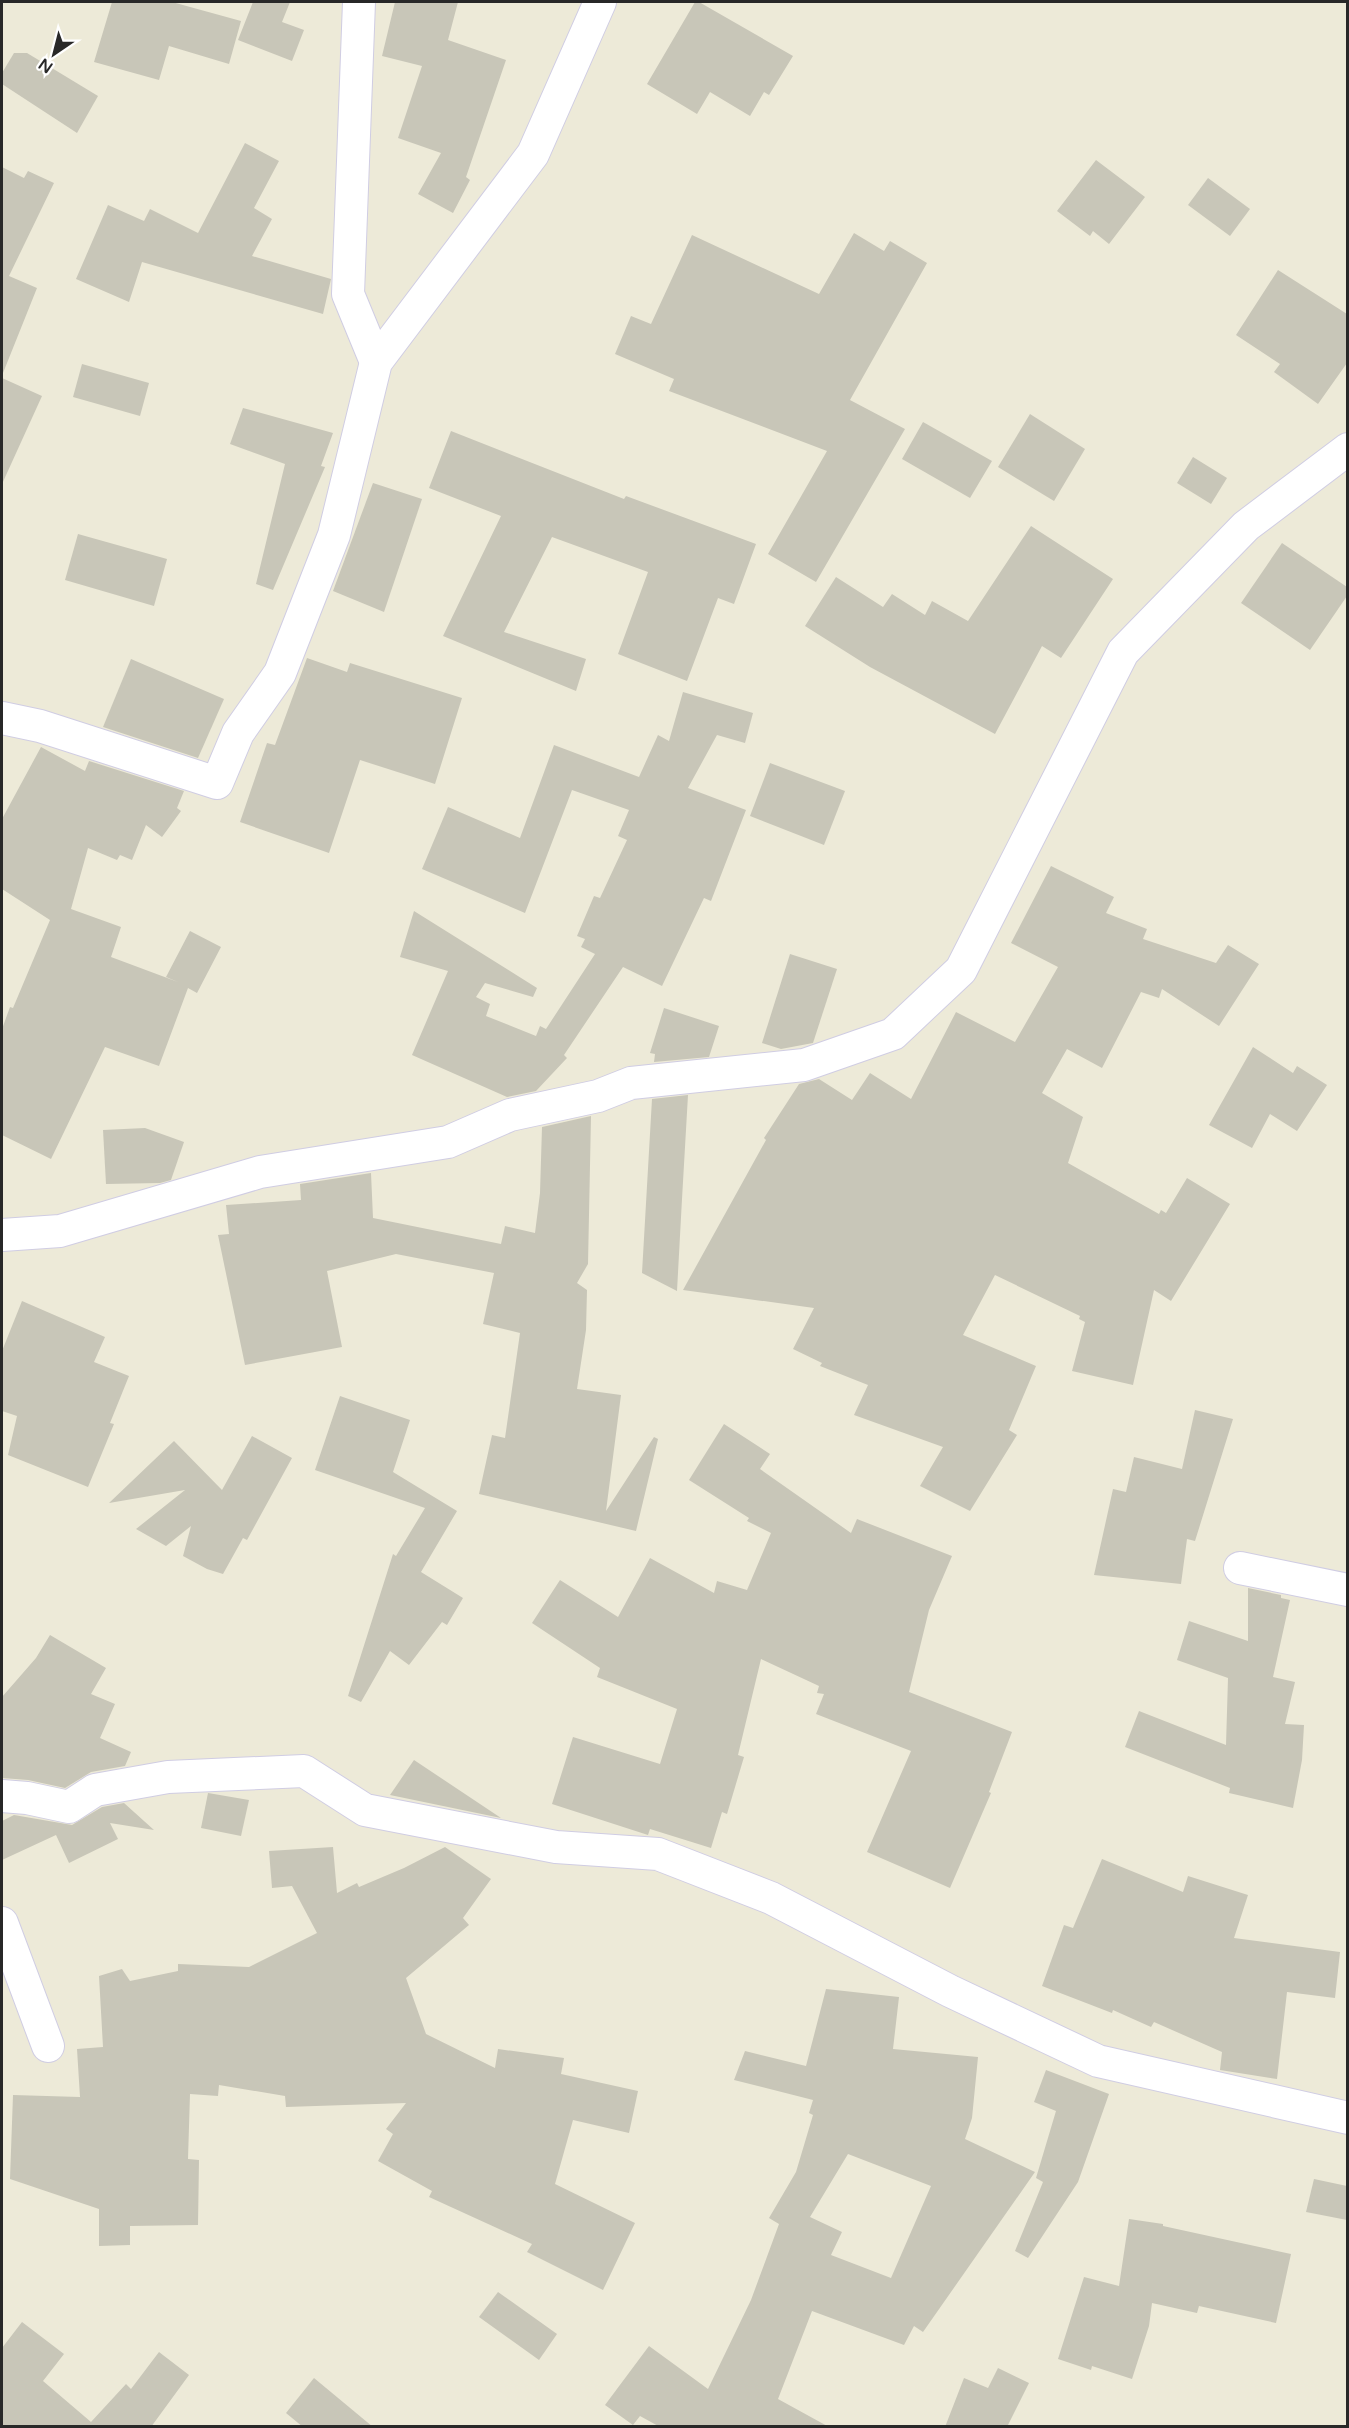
<svg xmlns="http://www.w3.org/2000/svg" width="1349" height="2428" viewBox="0 0 1349 2428" font-family="'Varela Round',sans-serif">
<style>
.building{fill:#c8c6b8;fill-rule:evenodd}
.lines{fill:none;stroke-linecap:round;stroke-linejoin:round}
.street-casing{stroke:#d0cde3;stroke-width:34}
.street{stroke:#fff;stroke-width:32}
</style>
<rect width="100%" height="100%" fill="#edead8"/>
<g class="building">
<polygon points="112,2 172,2 241,21 229,64 169,46 159,80 94,62"/>
<polygon points="253,2 290,2 282,22 304,30 292,61 238,40"/>
<polygon points="395,2 458,2 448,40 506,60 466,177 470,180 453,213 418,194 441,153 398,138 422,66 382,56"/>
<polygon points="695,2 699,2 793,56 769,95 764,92 750,116 710,92 697,114 647,84"/>
<polygon points="14,53 27,53 98,96 77,133 2,84 2,73"/>
<polygon points="245,143 279,161 254,208 272,219 252,256 331,279 323,314 142,262 129,302 76,279 108,205 144,221 150,209 198,233"/>
<polygon points="1096,160 1145,197 1109,244 1093,231 1090,236 1057,211"/>
<polygon points="2,167 24,178 28,171 54,183 9,276 37,288 3,373"/>
<polygon points="1208,178 1250,209 1230,236 1188,205"/>
<polygon points="854,233 884,251 890,241 927,263 850,400 905,429 816,582 768,554 827,451 669,391 674,379 615,354 631,316 651,324 692,235 819,294"/>
<polygon points="1278,270 1347,314 1347,363 1318,404 1274,372 1280,364 1236,335"/>
<polygon points="82,364 149,383 140,416 73,397"/>
<polygon points="2,378 42,396 2,484"/>
<polygon points="243,408 333,433 321,466 325,467 273,590 256,584 285,464 230,444"/>
<polygon points="1030,414 1085,449 1054,501 998,467"/>
<polygon points="923,422 992,461 970,498 902,459"/>
<polygon points="451,431 624,499 626,496 756,544 734,604 718,598 687,681 618,654 648,572 552,537 504,632 586,659 576,691 443,636 501,516 429,488"/>
<polygon points="1193,457 1227,478 1211,504 1177,483"/>
<polygon points="373,483 422,499 384,612 333,591"/>
<polygon points="1031,526 1113,579 1061,658 1042,646 995,734 870,667 805,626 836,577 883,607 892,594 925,615 932,601 968,621"/>
<polygon points="78,534 167,559 154,606 65,580"/>
<polygon points="1282,543 1347,587 1347,596 1310,650 1241,603"/>
<polygon points="307,658 347,672 350,663 462,698 435,784 360,760 329,853 240,822 267,743 275,745"/>
<polygon points="131,659 224,699 198,758 103,727"/>
<polygon points="683,692 753,713 745,743 717,735 688,788 746,810 711,901 704,898 662,986 623,967 564,1055 567,1058 536,1091 507,1097 412,1055 448,971 400,957 414,911 537,988 533,997 485,983 476,997 490,1004 486,1016 536,1036 540,1026 546,1029 595,954 581,947 585,939 577,936 594,896 600,898 627,840 618,836 629,810 572,790 525,913 422,869 448,807 520,838 554,745 639,777 658,735 669,741"/>
<polygon points="41,747 85,771 89,761 184,791 177,808 181,811 162,837 146,825 132,860 120,855 117,860 88,848 71,909 121,927 111,957 178,982 166,977 190,931 221,947 197,993 188,988 159,1066 105,1047 51,1159 2,1135 2,1029 10,1007 13,1008 50,920 2,889 2,819"/>
<polygon points="770,763 845,791 824,845 750,816"/>
<polygon points="1051,866 1114,897 1106,913 1147,929 1143,939 1216,963 1228,945 1259,964 1219,1026 1162,989 1159,998 1141,992 1102,1068 1067,1049 1042,1093 1083,1117 1068,1163 1159,1214 1161,1210 1166,1213 1187,1178 1230,1204 1171,1301 1154,1290 1133,1385 1072,1371 1085,1322 1079,1319 1080,1316 995,1275 963,1335 1036,1366 1009,1430 1017,1435 970,1511 920,1486 943,1447 854,1415 868,1385 820,1366 822,1363 793,1349 814,1308 683,1290 766,1140 764,1138 799,1084 819,1079 852,1100 870,1073 911,1099 956,1012 1015,1042 1058,967 1011,943"/>
<polygon points="790,954 837,969 813,1043 781,1049 762,1043"/>
<polygon points="664,1008 719,1026 709,1057 654,1062 655,1054 650,1053"/>
<polygon points="1253,1047 1293,1073 1297,1066 1327,1085 1297,1131 1270,1114 1252,1148 1209,1125"/>
<polygon points="688,1095 682,1199 677,1291 642,1273 652,1099"/>
<polygon points="591,1116 588,1264 577,1283 587,1290 586,1330 577,1389 621,1395 606,1511 654,1437 658,1439 636,1531 479,1494 492,1435 505,1438 520,1333 483,1324 494,1273 396,1254 327,1271 342,1347 245,1365 218,1235 229,1234 226,1205 301,1200 300,1184 371,1173 373,1218 501,1244 505,1226 535,1233 540,1193 542,1127"/>
<polygon points="145,1128 184,1142 171,1180 160,1183 106,1184 103,1130"/>
<polygon points="22,1301 105,1337 94,1362 129,1376 110,1423 114,1424 88,1487 8,1455 17,1416 2,1411 2,1351"/>
<polygon points="340,1396 410,1420 393,1472 457,1511 421,1572 463,1598 447,1625 442,1622 409,1665 390,1651 361,1702 348,1696 393,1554 396,1556 425,1508 315,1470"/>
<polygon points="1195,1410 1233,1419 1195,1541 1187,1539 1181,1584 1094,1575 1113,1489 1126,1492 1134,1457 1182,1469"/>
<polygon points="724,1424 770,1454 760,1469 851,1533 857,1519 952,1556 929,1610 909,1692 1012,1732 989,1792 991,1793 950,1888 867,1852 911,1751 816,1714 824,1694 817,1693 819,1686 761,1659 738,1755 744,1757 727,1814 722,1812 711,1848 650,1829 648,1835 552,1804 573,1737 660,1764 677,1709 597,1677 600,1668 532,1623 560,1580 618,1617 650,1558 714,1593 717,1581 747,1590 771,1533 747,1521 749,1518 689,1480"/>
<polygon points="252,1436 292,1458 247,1540 243,1538 223,1574 207,1569 183,1556 191,1526 166,1546 136,1529 185,1490 109,1503 174,1441 222,1490"/>
<polygon points="1248,1588 1281,1595 1281,1598 1290,1600 1273,1677 1295,1682 1285,1724 1304,1725 1302,1760 1293,1808 1229,1793 1230,1788 1125,1747 1139,1711 1226,1745 1228,1678 1177,1660 1189,1621 1248,1641"/>
<polygon points="50,1635 106,1668 91,1694 115,1704 100,1738 131,1752 125,1766 91,1772 65,1788 28,1780 2,1778 2,1697 36,1658"/>
<polygon points="414,1760 501,1818 390,1795"/>
<polygon points="208,1793 249,1800 241,1836 201,1828"/>
<polygon points="124,1803 154,1830 110,1823 118,1839 69,1863 56,1835 2,1860 2,1821 14,1815 72,1825 102,1807"/>
<polygon points="333,1847 337,1893 357,1883 359,1887 404,1868 445,1847 491,1879 463,1918 469,1925 406,1978 426,2034 495,2068 498,2049 564,2058 561,2074 638,2091 629,2133 573,2120 555,2184 635,2223 603,2290 527,2252 532,2244 429,2197 432,2191 378,2161 393,2134 386,2129 406,2103 286,2107 285,2096 219,2085 218,2096 190,2094 188,2159 199,2160 198,2225 130,2226 130,2245 99,2246 99,2209 10,2179 13,2095 80,2097 77,2049 103,2047 99,1976 122,1969 130,1981 178,1971 178,1964 249,1967 317,1933 292,1886 272,1888 269,1851"/>
<polygon points="1102,1859 1183,1892 1188,1876 1248,1895 1234,1938 1340,1952 1335,1998 1287,1992 1277,2079 1220,2070 1222,2052 1154,2022 1151,2027 1113,2010 1112,2013 1042,1986 1064,1925 1073,1928"/>
<path d="M 826,1989 L 899,1997 L 893,2049 L 978,2057 L 972,2118 L 965,2139 L 1035,2172 L 923,2332 L 914,2326 L 904,2345 L 812,2311 L 778,2399 L 829,2427 L 660,2427 L 640,2416 L 633,2425 L 605,2405 L 649,2346 L 708,2389 L 751,2300 L 779,2224 L 769,2218 L 796,2172 L 813,2115 L 809,2113 L 813,2100 L 734,2080 L 745,2051 L 806,2066 ZM 848,2154 L 931,2186 L 891,2278 L 831,2255 L 842,2232 L 810,2217 Z"/>
<polygon points="1046,2070 1109,2094 1078,2182 1028,2258 1015,2251 1043,2182 1036,2178 1056,2111 1034,2102"/>
<polygon points="1314,2179 1347,2186 1347,2220 1306,2212"/>
<polygon points="1129,2219 1163,2224 1163,2226 1291,2254 1276,2323 1199,2306 1197,2313 1152,2303 1149,2326 1132,2379 1092,2366 1091,2370 1058,2359 1084,2277 1119,2286"/>
<polygon points="498,2292 557,2334 539,2360 479,2317"/>
<polygon points="22,2322 64,2354 43,2381 91,2422 126,2384 131,2389 159,2352 189,2375 151,2427 2,2427 2,2348"/>
<polygon points="998,2368 1029,2383 1007,2427 945,2427 964,2378 988,2388"/>
<polygon points="314,2378 373,2427 303,2427 286,2413"/>
</g>
<g class="lines">
<g class="street-casing">
<g id="street">
<polyline points="359,2 348,294 376,362"/>
<polyline points="2,718 40,726 217,783 238,733 280,673 334,535 376,362 533,154 600,2"/>
<polyline points="2,1235 60,1231 260,1172 448,1142 510,1115 598,1096 631,1083 804,1065 893,1034 961,970 1123,652 1246,526 1348,449"/>
<polyline points="1240,1568 1348,1590"/>
<polyline points="2,1796 27,1798 69,1807 95,1790 168,1777 304,1771 365,1810 556,1847 658,1854 771,1898 950,1991 1098,2061 1348,2118"/>
<polyline points="2,1923 48,2046"/>
</g>
</g>
<use href="#street" class="street"/>
</g>
<rect width="1349" height="2428" fill="none" stroke="#282828" stroke-width="6"/>
<g transform="translate(54 54) rotate(215)" stroke="#ffffff" stroke-width="4.5" paint-order="stroke">
<path d="M0-4.5L10 22L0 15L-10 22Z" fill="#282828"/>
<text y="-9" font-size="16" font-weight="bold" text-anchor="middle" fill="#282828">N</text>
</g>
</svg>
